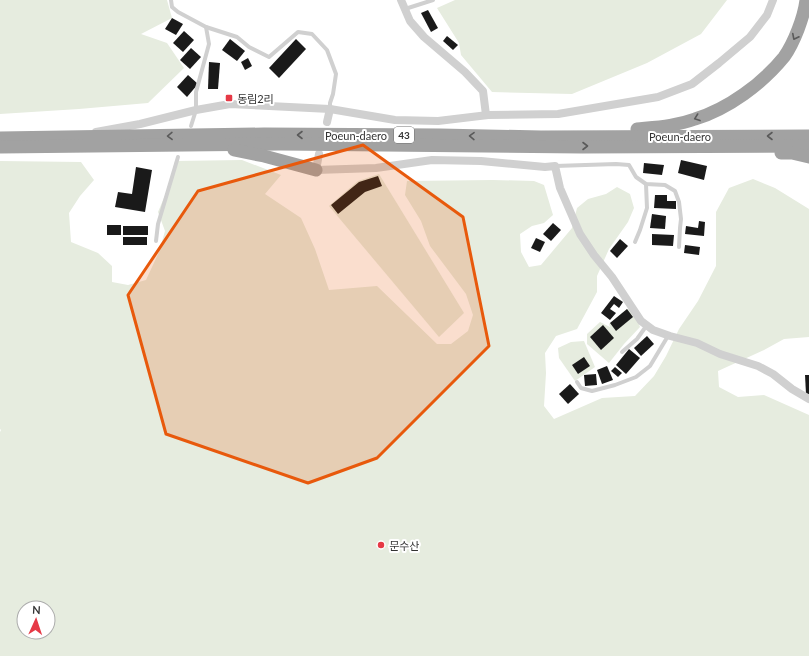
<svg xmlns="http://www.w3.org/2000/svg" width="809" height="656" viewBox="0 0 809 656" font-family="Lato,'Noto Sans KR',sans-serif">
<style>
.green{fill:#e6ecdf;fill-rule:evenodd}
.building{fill:#1a1a1a}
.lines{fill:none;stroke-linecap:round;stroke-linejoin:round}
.service{stroke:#d0d0d0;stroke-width:4}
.minor{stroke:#d0d0d0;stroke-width:8}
.trunk{stroke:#a2a2a2;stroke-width:13}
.oneway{stroke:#5a5a5a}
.marked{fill:#e8590c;fill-opacity:0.2;stroke:#e8590c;stroke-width:3;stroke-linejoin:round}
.poi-dot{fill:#e63946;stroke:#fff;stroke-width:1.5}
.labels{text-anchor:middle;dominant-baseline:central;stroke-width:4;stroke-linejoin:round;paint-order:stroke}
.shield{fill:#fff;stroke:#707070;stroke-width:1}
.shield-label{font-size:10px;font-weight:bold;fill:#333}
.poi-label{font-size:11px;fill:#333;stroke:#fff;text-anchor:start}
.street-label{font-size:11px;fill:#333;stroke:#fff}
</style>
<rect width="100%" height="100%" fill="#fff"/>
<g class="green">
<polygon points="0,0 167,0 172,18 141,34 167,43 184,68 148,103 79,109 0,114"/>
<polygon points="455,0 727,0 701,34 647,63 572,94 492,92 461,55 459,43 437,8"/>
<path d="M 242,160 L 281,175 L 265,194 L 301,218 L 315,249 L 329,290 L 377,286 L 437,344 L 451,344 L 468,331 L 473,315 L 466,294 L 430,246 L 421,221 L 405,195 L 407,181 L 493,180 L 534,181 L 544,185 L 553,215 L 544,223 L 532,226 L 520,234 L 521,252 L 529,267 L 541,265 L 572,228 L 577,208 L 588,199 L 606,194 L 617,187 L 630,194 L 634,208 L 628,222 L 609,249 L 597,276 L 597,292 L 577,329 L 556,336 L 545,353 L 546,373 L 544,406 L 554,419 L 602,398 L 635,396 L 654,376 L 666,356 L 679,329 L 698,301 L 716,266 L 716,212 L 729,188 L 753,179 L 775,188 L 809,209 L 809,337 L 784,339 L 764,350 L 718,371 L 719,387 L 738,397 L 764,395 L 809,415 L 809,656 L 0,656 L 0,432 L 1,430 L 0,429 L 0,161 L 81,162 L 94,180 L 80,196 L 69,213 L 71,242 L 98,253 L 112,266 L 112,282 L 128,285 L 146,280 L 159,252 L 165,231 L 158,212 L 169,186 L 175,161 ZM 24,608 L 48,608 L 48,632 L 24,632 Z"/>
<polygon points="379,174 464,313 439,337 329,206 358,181"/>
<polygon points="627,309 631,309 636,317 640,327 624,344 609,363 587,344 587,334 600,322 610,327 609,324 610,323"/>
<polygon points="584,341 595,367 575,381 559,358 558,348 571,342"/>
</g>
<g class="building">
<polygon points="428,10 438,28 431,32 421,13"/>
<polygon points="172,18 183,24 176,35 165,29"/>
<polygon points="184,31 194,40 183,52 173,43"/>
<polygon points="447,36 458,45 453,50 443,41"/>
<polygon points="230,39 245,51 237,61 222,50"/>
<polygon points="296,39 306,49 279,78 269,68"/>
<polygon points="191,48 201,57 190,69 180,60"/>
<polygon points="248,58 252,66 245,70 241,62"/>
<polygon points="209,62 220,63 218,89 208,89"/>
<polygon points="188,75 198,84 187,97 177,87"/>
<polygon points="681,160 707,166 704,180 678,173"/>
<polygon points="644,163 664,165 662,175 643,173"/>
<polygon points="136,167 152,170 145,212 115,207 118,192 132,194"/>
<polygon points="378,176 382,186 365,192 338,214 331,205 359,182"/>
<polygon points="655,195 667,195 667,201 676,201 676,209 654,208"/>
<polygon points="652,214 666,216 665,229 650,228"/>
<polygon points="699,221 705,222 704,236 685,234 686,226 698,228"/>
<polygon points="553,223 561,230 551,241 543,234"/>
<rect x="107" y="225" width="14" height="10"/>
<rect x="123" y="226" width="25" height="9"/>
<polygon points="652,234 674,235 673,246 652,245"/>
<rect x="123" y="237" width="24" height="8"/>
<polygon points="536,238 545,242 540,252 531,248"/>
<polygon points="620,239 628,246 617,258 610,251"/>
<polygon points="685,245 700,247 699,255 684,253"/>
<polygon points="614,296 623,302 619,308 614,304 610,309 616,313 610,320 601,313"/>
<polygon points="627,309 633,317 616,331 610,323"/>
<polygon points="603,325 614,338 601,350 590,337"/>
<polygon points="647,336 654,344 641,356 634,348"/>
<polygon points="629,349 640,358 626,374 616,365"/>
<polygon points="584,357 590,366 578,374 572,365"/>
<polygon points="607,366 613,380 602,384 597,370"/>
<polygon points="615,367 622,373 618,377 611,371"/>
<polygon points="596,374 597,385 585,386 584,375"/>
<polygon points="805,375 809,375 809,394 806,394"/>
<polygon points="570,384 579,394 568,404 559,394"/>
</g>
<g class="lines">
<g class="service">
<polyline points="171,0 172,7 178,12 206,27 237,37 249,47 269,57 298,32 312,34 327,50 336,74 333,94 330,103 330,109"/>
<polyline points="405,9 433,0"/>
<polyline points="191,126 196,110 196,92 209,44 206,27"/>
<polyline points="555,166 616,164 629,165 636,177 646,184 665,185 675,191 679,202 681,219 680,228 679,247"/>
<polyline points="156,241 158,224 178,157"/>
<polyline points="635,242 640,230 647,208 646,184"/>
<polyline points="622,352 637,339 647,325"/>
<polyline points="577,382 581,388 592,391 615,385 636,377 650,366 668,336"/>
</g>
<g class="minor">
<polyline points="401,0 410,21 424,37 465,72 483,91 486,115"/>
<polyline points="327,122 330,109"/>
<polyline points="96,132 140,124 196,110 230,104 330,109 395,120 438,121 488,115 558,114 658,97 692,84 719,63 750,37 767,15 773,0"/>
<polyline points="319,154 316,170 376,168 432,160 481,161 545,167 555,166 560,188 580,234 594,255 612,277 641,321 653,330 670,336 697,343 720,354 758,366 773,374 792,389 809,399"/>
</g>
<g class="trunk">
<path d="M 637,129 C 657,127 676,126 695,119 C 728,109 762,84 784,57 C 794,43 804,17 806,0"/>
<polyline points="0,138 264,134 440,135 541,137 809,136"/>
<polyline points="0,147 280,144 582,147 809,146"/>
<polyline points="234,150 264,156 316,170"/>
<polyline points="781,153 792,153 809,157"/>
</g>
</g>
<defs><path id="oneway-chevron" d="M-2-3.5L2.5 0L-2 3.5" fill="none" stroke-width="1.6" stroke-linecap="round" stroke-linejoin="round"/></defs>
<g class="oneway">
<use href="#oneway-chevron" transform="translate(795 37) rotate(117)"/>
<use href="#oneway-chevron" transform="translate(697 118) rotate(160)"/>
<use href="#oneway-chevron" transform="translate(300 135) rotate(-180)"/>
<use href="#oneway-chevron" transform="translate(170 136) rotate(179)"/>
<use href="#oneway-chevron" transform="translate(472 136) rotate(-179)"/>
<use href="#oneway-chevron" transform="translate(770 136) rotate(180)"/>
<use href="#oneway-chevron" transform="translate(585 146)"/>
</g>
<path class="marked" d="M 363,145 L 463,217 L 489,346 L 377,458 L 308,483 L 166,434 L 128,295 L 198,191 Z"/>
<g class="poi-dot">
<rect x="225" y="94" width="8" height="8" rx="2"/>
<circle cx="381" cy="545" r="4"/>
</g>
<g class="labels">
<rect class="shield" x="394" y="127" width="20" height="16" rx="3"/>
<g class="shield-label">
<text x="404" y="135">43</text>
</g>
<g class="poi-label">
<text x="237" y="98">동림2리</text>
<text x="389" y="545">문수산</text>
</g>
<g class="street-label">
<text x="356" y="135">Poeun-daero</text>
<text x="680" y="136">Poeun-daero</text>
</g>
</g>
<g transform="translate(36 620) rotate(3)"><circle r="19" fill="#ffffff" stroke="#adadad"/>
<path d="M0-3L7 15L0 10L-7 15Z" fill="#e63946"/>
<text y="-6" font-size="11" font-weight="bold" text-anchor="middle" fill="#333333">N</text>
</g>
</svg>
